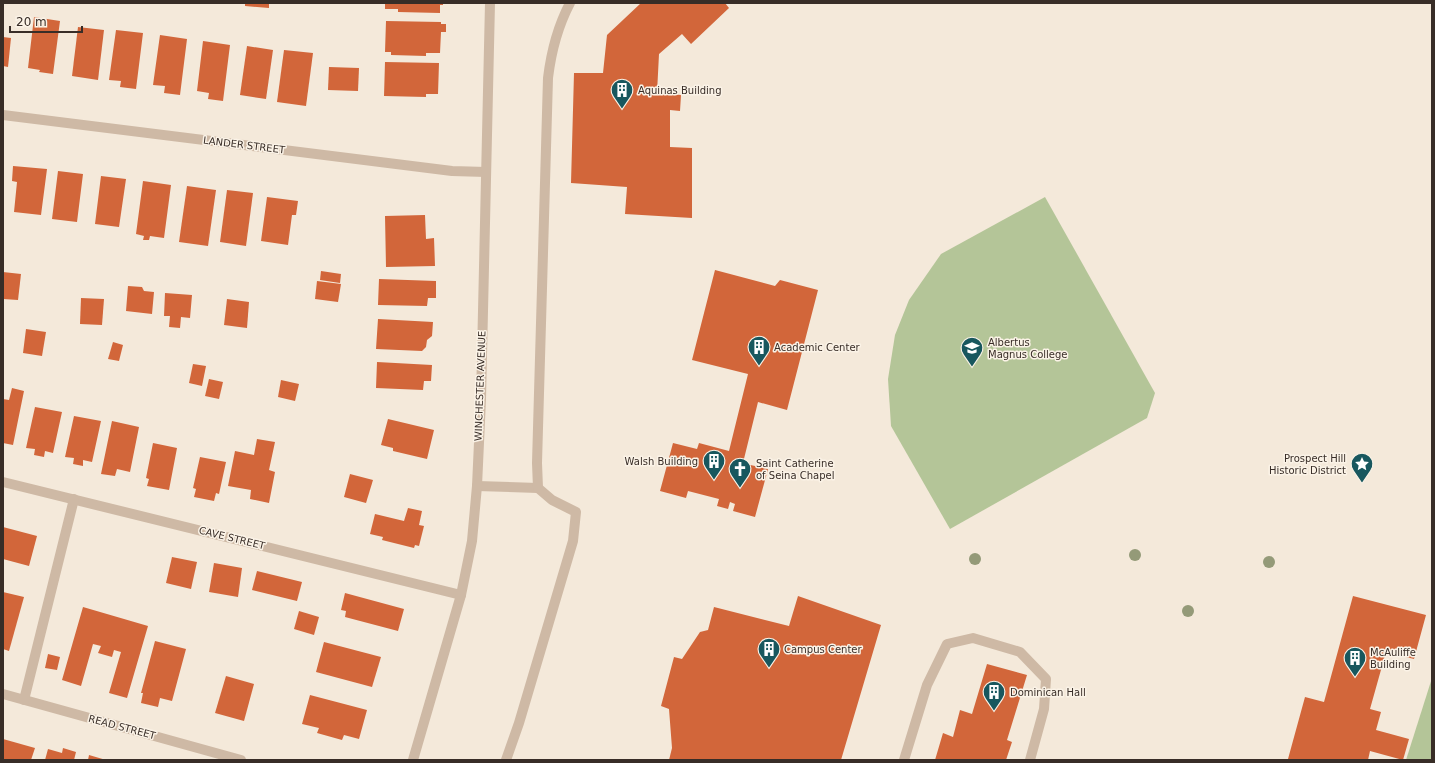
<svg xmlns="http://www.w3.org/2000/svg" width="1435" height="763" viewBox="0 0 1435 763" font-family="'DejaVu Sans',sans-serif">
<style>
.green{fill:#b4c598}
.building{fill:#d2663a}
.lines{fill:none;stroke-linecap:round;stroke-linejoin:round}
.minor{stroke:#ceb9a5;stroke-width:10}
.tree{fill:#949a78}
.labels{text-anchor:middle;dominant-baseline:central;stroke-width:3;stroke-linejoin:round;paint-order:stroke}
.poi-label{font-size:10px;fill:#382d27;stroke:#fbf3e7;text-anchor:start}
.street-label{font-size:10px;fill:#382d27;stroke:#fbf3e7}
</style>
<rect width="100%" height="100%" fill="#f4e9da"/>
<g class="green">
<polygon points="1045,197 1155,393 1147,418 950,529 891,426 888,379 895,335 909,300 941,254"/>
<polygon points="1432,678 1432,760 1406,760"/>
</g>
<g class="building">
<polygon points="245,3 269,3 269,8 245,6"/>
<polygon points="385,3 443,3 443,5 440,5 440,13 398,12 398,9 385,9"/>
<polygon points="641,3 725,3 729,8 691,44 682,34 659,54 657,93 681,95 680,111 670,110 670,147 692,148 692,218 625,214 627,187 571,183 574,73 603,73 607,35"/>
<polygon points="34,17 60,21 53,74 39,72 40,70 28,68"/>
<polygon points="386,21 441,22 441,24 446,24 446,32 441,32 440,53 426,53 426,56 391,55 391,52 385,52"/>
<polygon points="78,27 104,30 98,80 72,76"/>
<polygon points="116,30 143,33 136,89 120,87 121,81 109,80"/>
<polygon points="160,35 187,39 180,95 164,93 165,86 153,85"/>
<polygon points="3,37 11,38 8,67 3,66"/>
<polygon points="203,41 230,45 223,101 208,99 209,93 197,91"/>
<polygon points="247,46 273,50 266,99 240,95"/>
<polygon points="284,50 313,53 306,106 277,102"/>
<polygon points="385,62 439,63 438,94 426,94 426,97 384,96"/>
<polygon points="329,67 359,68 358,91 328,90"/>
<polygon points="13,166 47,169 41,215 14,212 17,182 12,181"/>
<polygon points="58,171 83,174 77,222 52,219"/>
<polygon points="101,176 126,179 119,227 95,224"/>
<polygon points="143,181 171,185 164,238 150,236 149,240 143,240 144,236 136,234"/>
<polygon points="187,186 216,190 208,246 179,242"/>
<polygon points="227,190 253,193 246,246 220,242"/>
<polygon points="267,197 298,201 296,215 292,215 288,245 261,241"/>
<polygon points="425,215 426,239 434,238 435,266 386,267 385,216"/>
<polygon points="715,270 775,286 780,280 818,290 787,410 758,402 741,471 744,472 746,464 768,469 755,517 733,511 735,504 730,502 728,509 717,506 719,499 688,491 686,498 660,491 673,443 697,449 699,443 729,451 748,374 692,360"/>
<polygon points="321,271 341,274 340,283 320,280"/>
<polygon points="3,272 21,274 18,300 3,299"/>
<polygon points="379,279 436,281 436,298 428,298 427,306 378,305"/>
<polygon points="317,281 341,284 338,302 315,299"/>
<polygon points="128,286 142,287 144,291 154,292 152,314 126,311"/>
<polygon points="165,293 192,295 190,318 181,317 180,328 169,327 170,316 164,316"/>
<polygon points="81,298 104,299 102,325 80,324"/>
<polygon points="227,299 249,302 247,328 224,325"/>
<polygon points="378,319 433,322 432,336 427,340 426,347 422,351 376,349"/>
<polygon points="26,329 46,332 42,356 23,353"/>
<polygon points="113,342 123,345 119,361 108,359"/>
<polygon points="377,362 432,365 431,381 424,381 423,390 376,388"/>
<polygon points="193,364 206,366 202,386 189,383"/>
<polygon points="209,379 223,382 219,399 205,396"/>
<polygon points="281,380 299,384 295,401 278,397"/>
<polygon points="12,388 24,391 13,445 3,443 3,399 9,400"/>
<polygon points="35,407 62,412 53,453 45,451 44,457 34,455 35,449 26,448"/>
<polygon points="74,416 101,421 92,462 83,460 83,466 73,464 74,458 65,457"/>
<polygon points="388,419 434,430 427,459 393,451 393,448 381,445"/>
<polygon points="112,421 139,427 130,472 117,469 115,476 101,474"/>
<polygon points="257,439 275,442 269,470 275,472 269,503 250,499 251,490 228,486 235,451 254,455"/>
<polygon points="153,443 177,448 169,490 147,486 149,479 146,478"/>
<polygon points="200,457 226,462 219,494 216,493 214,501 194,497 196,489 193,488"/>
<polygon points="350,474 373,480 366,503 344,497"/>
<polygon points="408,508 422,511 419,525 424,526 419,546 415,545 414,548 382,540 383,537 370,534 375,514 404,521"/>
<polygon points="3,527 37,536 29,566 3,559"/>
<polygon points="172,557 197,562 191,589 166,583"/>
<polygon points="214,563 242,568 238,597 209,592"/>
<polygon points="257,571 302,582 297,601 252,590"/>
<polygon points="3,592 24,597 9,651 3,649"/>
<polygon points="345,593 404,609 398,631 345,617 346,611 341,610"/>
<polygon points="798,596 881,625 841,760 669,760 672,748 669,709 661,706 674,657 682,659 700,632 708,630 714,607 789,626"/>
<polygon points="1353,596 1426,615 1414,659 1386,652 1370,709 1381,712 1376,730 1409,739 1403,760 1370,751 1368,760 1288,759 1305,697 1324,702"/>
<polygon points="83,607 148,626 127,698 109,693 121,652 114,650 112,657 98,653 101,646 93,644 81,686 62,680"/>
<polygon points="299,611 319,617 314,635 294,629"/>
<polygon points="155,641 186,649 172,701 160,698 158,707 141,703 143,693 141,693"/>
<polygon points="324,642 381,657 372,687 316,672"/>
<polygon points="48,654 60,657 57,670 45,668"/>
<polygon points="987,664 1027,675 1007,740 1012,742 1006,760 935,760 943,733 953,737 960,710 972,714"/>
<polygon points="226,676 254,684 244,721 215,713"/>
<polygon points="310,695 367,710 359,739 344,735 342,740 317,733 319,728 302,724"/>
<polygon points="3,739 35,748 31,760 3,760"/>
<polygon points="63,748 76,752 74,760 45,760 48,749 62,753"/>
<polygon points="89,755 106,760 88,760"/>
</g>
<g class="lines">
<g class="minor">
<polyline points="3,115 452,171 486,172"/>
<polyline points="3,482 461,595"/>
<polyline points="477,486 538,488"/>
<polyline points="3,694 241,760"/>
<polyline points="24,700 74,499"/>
<polyline points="413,760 461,595 472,541 477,486 481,399 490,3"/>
<path d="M 506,760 L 519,723 L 573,541 L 576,512 L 552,500 L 538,488 L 537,463 L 548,78 C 551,53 558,26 570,3"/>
<polyline points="904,760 927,685 947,644 973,638 1020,652 1046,679 1044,709 1030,760"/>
</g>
</g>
<g class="tree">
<circle cx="1135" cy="555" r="6"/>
<circle cx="975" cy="559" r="6"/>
<circle cx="1269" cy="562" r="6"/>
<circle cx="1188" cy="611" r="6"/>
</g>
<defs>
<g id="building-pin" transform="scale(1.15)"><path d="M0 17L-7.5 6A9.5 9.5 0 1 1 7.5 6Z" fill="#18575e" stroke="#fbf3e7"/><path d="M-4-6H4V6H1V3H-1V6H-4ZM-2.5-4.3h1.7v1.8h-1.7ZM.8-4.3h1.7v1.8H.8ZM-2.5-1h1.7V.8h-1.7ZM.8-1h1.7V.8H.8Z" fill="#fff"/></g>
<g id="university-pin" transform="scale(1.15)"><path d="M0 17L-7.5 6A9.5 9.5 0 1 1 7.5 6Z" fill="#18575e" stroke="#fbf3e7"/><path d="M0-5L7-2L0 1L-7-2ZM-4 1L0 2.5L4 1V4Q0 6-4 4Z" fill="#fff"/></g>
<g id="sight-pin" transform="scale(1.15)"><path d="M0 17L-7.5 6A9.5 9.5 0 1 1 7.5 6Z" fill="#18575e" stroke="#fbf3e7"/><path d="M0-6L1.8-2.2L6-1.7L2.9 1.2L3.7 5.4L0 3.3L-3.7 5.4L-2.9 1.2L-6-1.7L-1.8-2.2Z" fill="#fff"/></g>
<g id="church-pin" transform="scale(1.15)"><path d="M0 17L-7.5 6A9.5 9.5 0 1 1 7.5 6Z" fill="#18575e" stroke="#fbf3e7"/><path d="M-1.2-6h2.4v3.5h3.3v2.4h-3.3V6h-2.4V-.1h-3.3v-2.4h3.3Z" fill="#fff"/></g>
</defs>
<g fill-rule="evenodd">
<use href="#building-pin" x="622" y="90"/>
<use href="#building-pin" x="759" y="347"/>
<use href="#university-pin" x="972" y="348"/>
<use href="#building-pin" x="714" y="461"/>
<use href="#sight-pin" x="1362" y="464"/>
<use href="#church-pin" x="740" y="469"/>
<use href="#building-pin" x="769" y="649"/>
<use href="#building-pin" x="1355" y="658"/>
<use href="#building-pin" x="994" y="692"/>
</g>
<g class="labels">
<g class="poi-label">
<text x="638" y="90">Aquinas Building</text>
<text x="988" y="342">Albertus<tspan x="988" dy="12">Magnus College</tspan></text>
<text x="774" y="347">Academic Center</text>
<text x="1346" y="458" text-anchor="end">Prospect Hill<tspan x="1346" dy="12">Historic District</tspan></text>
<text x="698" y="461" text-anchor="end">Walsh Building</text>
<text x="756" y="463">Saint Catherine<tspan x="756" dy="12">of Seina Chapel</tspan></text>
<text x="784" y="649">Campus Center</text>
<text x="1370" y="652">McAuliffe<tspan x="1370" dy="12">Building</tspan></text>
<text x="1010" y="692">Dominican Hall</text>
</g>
<g class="street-label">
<text transform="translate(244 145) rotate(7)">LANDER STREET</text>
<text transform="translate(480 386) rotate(-88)">WINCHESTER AVENUE</text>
<text transform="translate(232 538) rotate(14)">CAVE STREET</text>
<text transform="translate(122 727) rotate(15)">READ STREET</text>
</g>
</g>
<rect width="1435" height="763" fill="none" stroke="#382d27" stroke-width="8"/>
<path d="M10 26v6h72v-6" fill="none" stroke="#382d27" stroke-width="2"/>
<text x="16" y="26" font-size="12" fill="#382d27" stroke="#fbf3e7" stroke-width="3" paint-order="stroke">20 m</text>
</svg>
